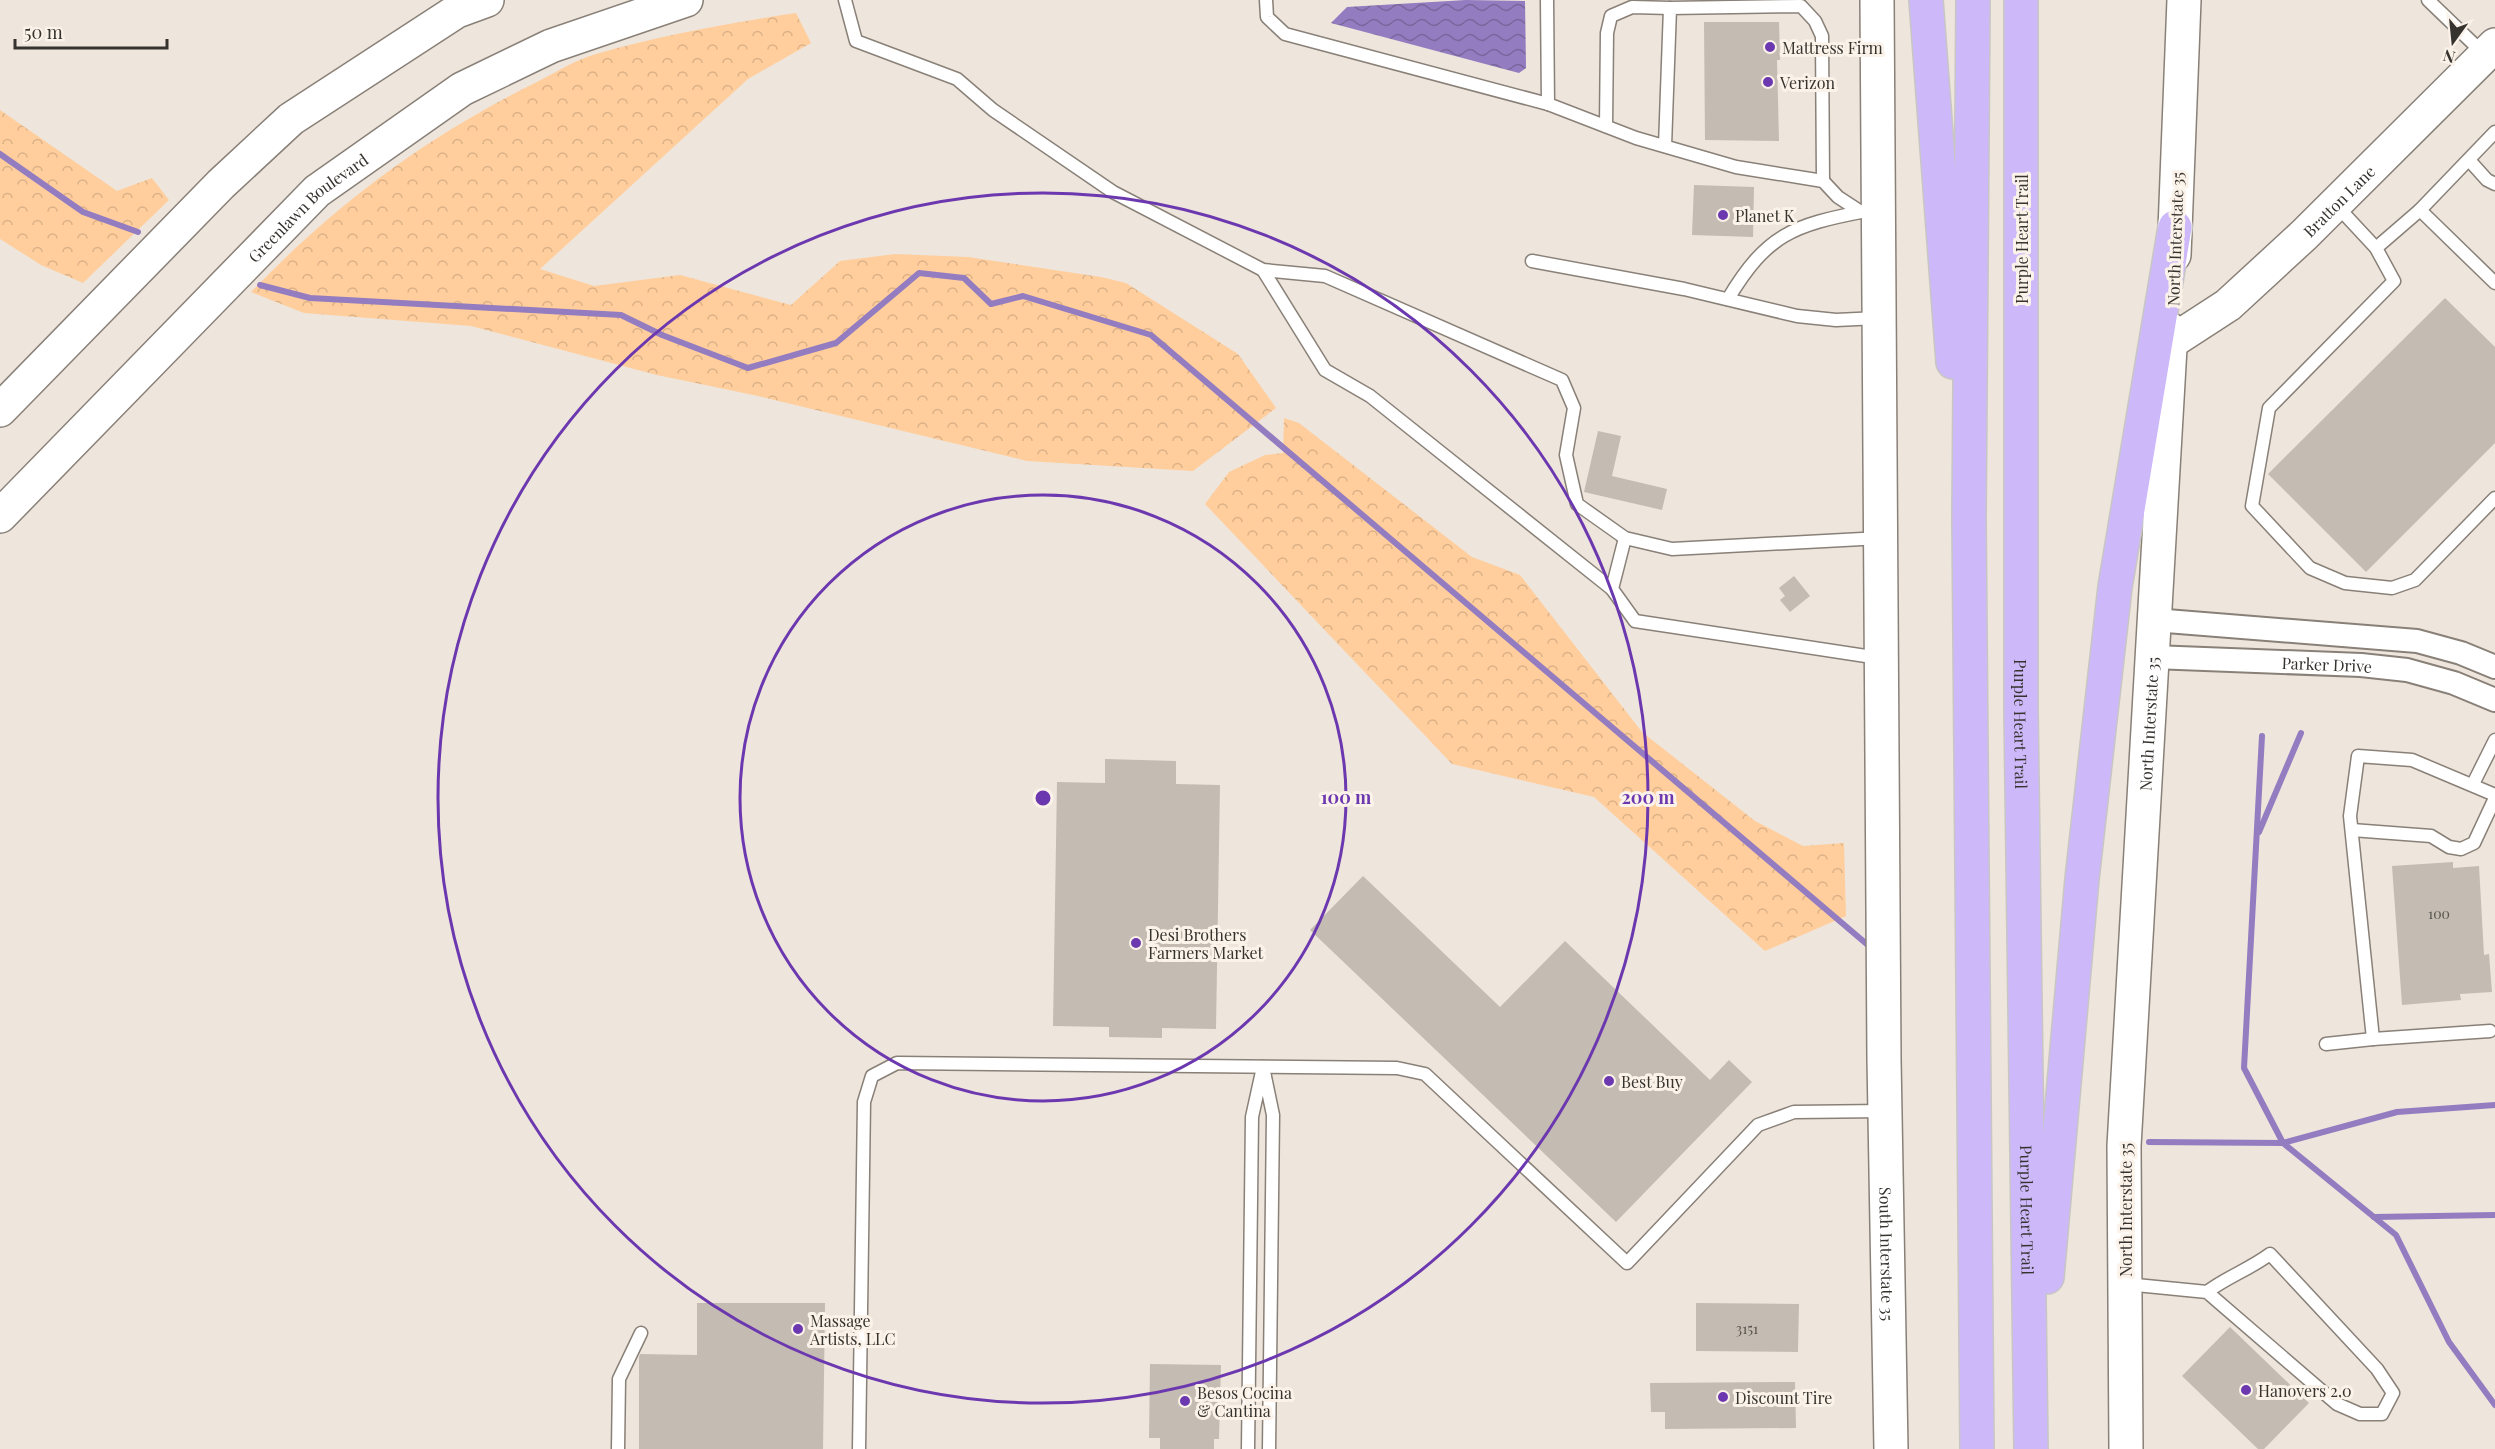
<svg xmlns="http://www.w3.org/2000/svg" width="2495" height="1449" viewBox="0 0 2495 1449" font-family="'Playfair Display',serif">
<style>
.forest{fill:url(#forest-crowns)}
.water{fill:url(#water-waves)}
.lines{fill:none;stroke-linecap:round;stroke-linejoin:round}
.stream{stroke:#947cc0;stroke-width:6}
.building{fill:#c4bbb2}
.lane-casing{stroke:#898078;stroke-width:15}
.street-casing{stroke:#898078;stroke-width:26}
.secondary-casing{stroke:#898078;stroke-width:36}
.highway-casing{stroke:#c7c6c5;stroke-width:36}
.lane{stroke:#fff;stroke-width:12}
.street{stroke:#fff;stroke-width:22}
.secondary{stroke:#fff;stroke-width:33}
.highway{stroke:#cdb8f9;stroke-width:33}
.ring{fill:none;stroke:#6c38af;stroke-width:3}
.poi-dot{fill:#6c38af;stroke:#fbf2e9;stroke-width:2}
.labels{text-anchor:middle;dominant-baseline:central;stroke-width:6;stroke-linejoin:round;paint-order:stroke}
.number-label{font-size:14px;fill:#5a5550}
.poi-label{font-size:16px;fill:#36332f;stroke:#fbf2e9;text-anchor:start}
.street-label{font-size:16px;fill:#36332f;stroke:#fbf2e9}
.centre{fill:#6c38af;stroke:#fbf2e9;stroke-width:3}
.ring-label{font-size:18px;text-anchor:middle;font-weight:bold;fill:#6c38af;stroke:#fbf2e9;stroke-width:6;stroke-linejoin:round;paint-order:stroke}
</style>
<defs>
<pattern id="forest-crowns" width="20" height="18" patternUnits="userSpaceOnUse" patternTransform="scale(1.5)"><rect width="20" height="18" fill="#ffce9c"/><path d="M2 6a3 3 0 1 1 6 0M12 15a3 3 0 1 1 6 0" fill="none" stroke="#dbb187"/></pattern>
<pattern id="water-waves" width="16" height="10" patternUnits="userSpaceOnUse" patternTransform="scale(1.5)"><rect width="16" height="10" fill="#947cc0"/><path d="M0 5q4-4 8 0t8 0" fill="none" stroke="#7a669c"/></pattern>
</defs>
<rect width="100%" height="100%" fill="#eee5dc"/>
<g class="forest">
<path d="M 796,13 L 811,43 L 748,79 L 540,269 L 594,286 L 680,275 L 791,305 L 840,261 L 895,254 L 968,257 L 1101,277 L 1126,283 L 1238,354 L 1276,408 L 1193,471 L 1027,461 L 758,396 L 657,375 L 471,326 L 304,313 L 251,292 C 335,205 423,139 531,85 C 552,75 574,60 596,54 C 661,35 730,23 796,13 Z"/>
<polygon points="0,110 117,191 152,178 169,200 83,283 41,265 0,239"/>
<polygon points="1284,418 1299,423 1472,557 1520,575 1642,732 1755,821 1803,846 1844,843 1846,916 1765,951 1594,797 1452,764 1205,504 1229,472 1265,455 1283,453"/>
</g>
<polygon class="water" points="1466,0 1525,1 1526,68 1519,73 1331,23 1347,7"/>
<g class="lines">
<g class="stream">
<polyline points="0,154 83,212 138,232"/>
<polyline points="260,285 310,298 621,315 662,335 748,368 836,343 919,273 964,278 991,304 1023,296 1151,335 1869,946"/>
<polyline points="2262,736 2244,1068 2283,1143 2397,1112 2495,1105"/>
<polyline points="2259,832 2301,733"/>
<polyline points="2149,1142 2283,1143 2396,1235 2449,1342 2495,1405"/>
<polyline points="2374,1217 2495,1215"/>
</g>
</g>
<g class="building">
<polygon points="1704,22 1779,22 1780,60 1777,60 1779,141 1705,140"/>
<polygon points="1694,185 1754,187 1753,237 1692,235"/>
<polygon points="2445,298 2495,347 2495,443 2366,572 2268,474"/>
<polygon points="1598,431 1621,436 1612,476 1667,489 1662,510 1584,492"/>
<polygon points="1794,576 1810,596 1790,612 1780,600 1785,596 1779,588"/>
<polygon points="1105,759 1176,761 1176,784 1220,785 1216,1029 1162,1028 1162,1038 1109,1037 1109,1027 1053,1026 1057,782 1105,783"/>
<polygon points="2453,862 2453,868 2479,866 2484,955 2489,954 2492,992 2460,994 2461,1000 2402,1005 2392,866"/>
<polygon points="1363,876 1500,1007 1565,941 1710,1080 1729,1060 1752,1082 1616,1222 1310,930"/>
<polygon points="697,1303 825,1303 823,1449 639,1449 639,1357 640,1354 697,1355"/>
<polygon points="1696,1303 1799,1304 1798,1352 1696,1351"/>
<polygon points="2230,1327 2309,1403 2264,1449 2258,1449 2182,1376"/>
<polygon points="1150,1364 1221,1365 1219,1439 1214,1439 1214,1449 1160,1449 1160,1438 1149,1438"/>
<polygon points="1795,1382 1796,1428 1665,1429 1665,1412 1651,1412 1650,1383"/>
</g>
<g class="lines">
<g class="lane-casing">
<g id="lane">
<polyline points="845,0 856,41 957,79 993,110 1113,192 1263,270 1325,276 1562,380 1574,408 1566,455 1577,504 1625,538 1672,549 1881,538"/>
<polyline points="1266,0 1267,17 1285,34 1548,104"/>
<polyline points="1547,0 1548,104 1636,138 1736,167 1823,181 1838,197 1861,212"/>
<polyline points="2428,0 2483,53"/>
<polyline points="1606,126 1607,33 1611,16 1632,7 1670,8"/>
<polyline points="1665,146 1670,8 1801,6 1815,21 1822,36 1823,181"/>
<polyline points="2469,160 2487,180 2495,184"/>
<polyline points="2336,205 2376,248 2394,281 2269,408 2252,506 2310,568 2345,583 2392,588 2415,580 2495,498"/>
<polyline points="2420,210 2495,132"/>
<polyline points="2376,248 2420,210 2495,283"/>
<polyline points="1532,261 1684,289 1797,316 1836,320 1878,318"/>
<polyline points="1263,270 1325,370 1370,396 1612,589"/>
<path d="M 1728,299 C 1767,234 1793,225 1866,211"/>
<polyline points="1625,538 1612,589 1635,621 1879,658"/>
<polyline points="2473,784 2495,740"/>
<polyline points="2352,830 2431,836 2449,847 2461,849 2474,843 2495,798"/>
<polyline points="2373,1039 2350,816 2358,756 2412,760 2495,795"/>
<polyline points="2326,1044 2373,1039 2490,1031"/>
<path d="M 2126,1284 L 2207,1292 L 2337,1404 L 2360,1414 L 2382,1414 L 2393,1393 L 2377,1369 L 2270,1254 C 2250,1269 2227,1277 2207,1292"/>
<polyline points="618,1449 619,1379 641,1333"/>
<polyline points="859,1449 864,1102 872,1076 897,1063 1397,1068 1425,1074 1627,1263 1758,1125 1794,1112 1884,1111"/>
<polyline points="1248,1449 1252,1117 1263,1067 1273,1115 1269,1449"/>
</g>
</g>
<g class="street-casing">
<g id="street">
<polyline points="2154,620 2417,641 2461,653 2495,667"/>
<path id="s1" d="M 2153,657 L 2361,665 L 2407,670 L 2454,683 L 2495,700"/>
</g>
</g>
<g class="secondary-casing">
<g id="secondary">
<path id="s2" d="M 1877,0 L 1884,1059 L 1891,1449"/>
<polyline points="2174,255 2184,0"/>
<path id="s3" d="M 2171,342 L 2228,305 L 2304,235 L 2495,45"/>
<polyline points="0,410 221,184 291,119 457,11 487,0"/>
<path id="s4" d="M 0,516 L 317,191 L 462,89 L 551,46 L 686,0"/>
<path id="s5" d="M 2126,1449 L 2124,1146 L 2171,330"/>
</g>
</g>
<g class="highway-casing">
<g id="highway">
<polyline points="1926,0 1953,362"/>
<polyline points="1973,0 1969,519 1977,1449"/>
<path id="s6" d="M 2021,0 L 2021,709 L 2031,1449"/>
<polyline points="2047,1277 2082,879 2115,587 2175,227"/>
</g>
</g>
<use href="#lane" class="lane"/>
<use href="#street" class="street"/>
<use href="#secondary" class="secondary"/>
<use href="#highway" class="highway"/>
</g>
<g class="ring">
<circle cx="1043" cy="798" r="303"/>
<circle cx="1043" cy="798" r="605"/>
</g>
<g class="poi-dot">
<circle cx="1770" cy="47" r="6"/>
<circle cx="1768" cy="82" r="6"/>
<circle cx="1723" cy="215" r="6"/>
<circle cx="1136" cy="943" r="6"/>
<circle cx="1609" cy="1081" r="6"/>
<circle cx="798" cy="1329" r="6"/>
<circle cx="2246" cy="1390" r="6"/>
<circle cx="1723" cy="1397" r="6"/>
<circle cx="1185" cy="1401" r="6"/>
</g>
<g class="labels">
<g class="number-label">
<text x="2439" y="913">100</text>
<text x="1747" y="1328">3151</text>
</g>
<g class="poi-label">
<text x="1782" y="47">Mattress Firm</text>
<text x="1780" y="82">Verizon</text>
<text x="1735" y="215">Planet K</text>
<text x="1148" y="934">Desi Brothers<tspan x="1148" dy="18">Farmers Market</tspan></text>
<text x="1621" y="1081">Best Buy</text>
<text x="810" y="1320">Massage<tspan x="810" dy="18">Artists, LLC</tspan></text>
<text x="2258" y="1390">Hanovers 2.0</text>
<text x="1197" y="1392">Besos Cocina<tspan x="1197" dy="18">&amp; Cantina</tspan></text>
<text x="1735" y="1397">Discount Tire</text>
</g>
<g class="street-label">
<text stroke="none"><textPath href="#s3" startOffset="220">Bratton Lane</textPath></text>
<text stroke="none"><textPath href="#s4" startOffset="436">Greenlawn Boulevard</textPath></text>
<text transform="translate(2021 239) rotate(-90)">Purple Heart Trail</text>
<text transform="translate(2175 239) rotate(-88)">North Interstate 35</text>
<text stroke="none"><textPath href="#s1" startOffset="174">Parker Drive</textPath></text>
<text stroke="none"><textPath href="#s5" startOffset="726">North Interstate 35</textPath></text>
<text stroke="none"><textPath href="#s6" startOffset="724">Purple Heart Trail</textPath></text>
<text stroke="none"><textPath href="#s6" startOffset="1210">Purple Heart Trail</textPath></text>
<text transform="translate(2125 1210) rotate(-90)">North Interstate 35</text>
<text stroke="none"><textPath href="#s2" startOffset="1254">South Interstate 35</textPath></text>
</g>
</g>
<circle cx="1043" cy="798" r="9" class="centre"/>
<g class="ring-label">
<text x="1346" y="804">100 m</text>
<text x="1648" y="804">200 m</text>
</g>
<g transform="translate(2453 42) rotate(195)" stroke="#fbf2e9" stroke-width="4.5" paint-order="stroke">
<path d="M0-4.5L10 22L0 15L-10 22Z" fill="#36332f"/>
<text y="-9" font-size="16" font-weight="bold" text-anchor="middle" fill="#36332f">N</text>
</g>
<path d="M15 39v9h152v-9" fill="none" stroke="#36332f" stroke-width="3"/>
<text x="24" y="39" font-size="18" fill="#36332f" stroke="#fbf2e9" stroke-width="4.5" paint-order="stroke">50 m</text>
</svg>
